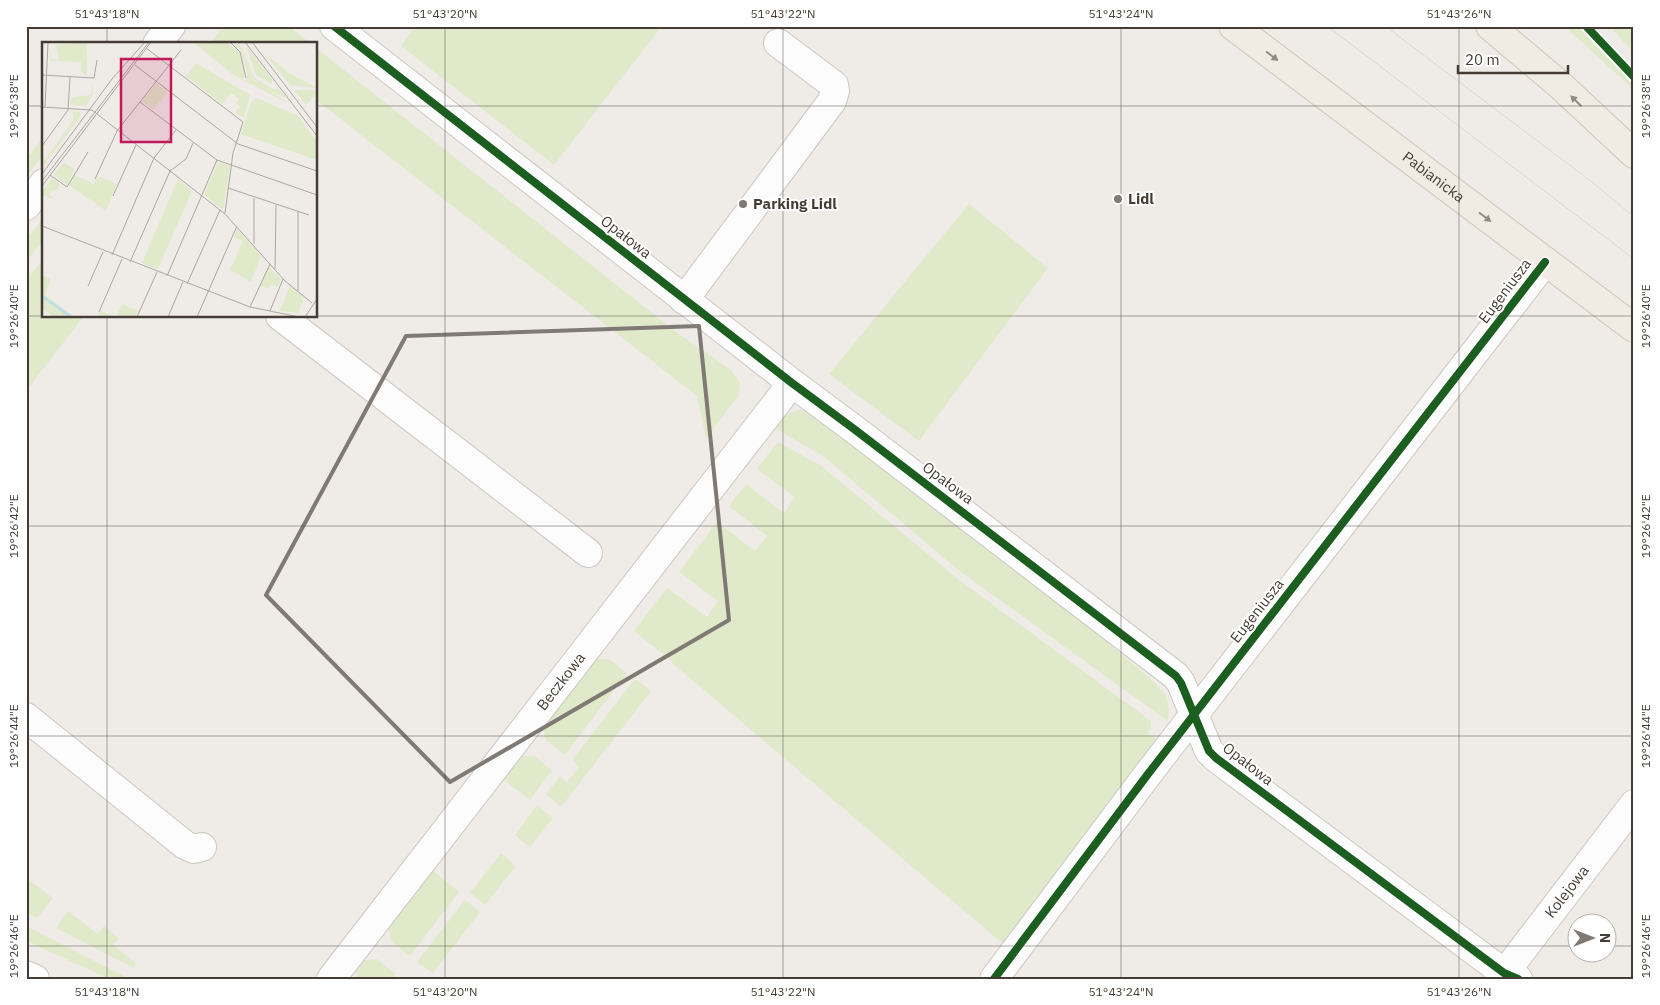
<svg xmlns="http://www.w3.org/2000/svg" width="1660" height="1005" font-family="'IBM Plex Sans',sans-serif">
<rect width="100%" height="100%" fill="#efece8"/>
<path fill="#e0e9c9" d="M 223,26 L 289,26 L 311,44 L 210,44 Z
M 415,26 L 662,26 L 554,165 L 401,46 Z
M 1564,26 L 1577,26 L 1634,86 L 1634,90 Z
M 1609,26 L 1634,26 L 1634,53 Z
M 316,48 L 675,331 L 731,370 L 740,383 L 739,395 L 706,438 L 697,396 L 316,100 Z
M 42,139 L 44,140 L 44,154 L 26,177 L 26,159 Z
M 969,204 L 1048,268 L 919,441 L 829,374 Z
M 44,217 L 44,239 L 26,262 L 26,240 Z
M 44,258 L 44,316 L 84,316 L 26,391 L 26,281 Z
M 800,410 L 812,412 L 1058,601 L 1148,677 L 1162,690 L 1166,696 L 1169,709 L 1168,721 L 962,573 L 823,456 L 773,427 C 782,418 787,412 800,410 Z
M 778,442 L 820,465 L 958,579 L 1151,721 L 1151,728 L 1148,734 L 1156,739 L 1002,943 L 672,663 L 673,662 L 634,631 L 667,588 L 707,617 L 718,601 L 679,572 L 717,522 L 755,551 L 767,536 L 729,506 L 746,484 L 784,513 L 795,497 L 757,469 Z
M 596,659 L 609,659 L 627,673 L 565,755 L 546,740 L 543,728 Z
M 635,679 L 651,691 L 561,807 L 546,794 L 560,776 L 567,782 L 579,767 L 572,760 Z
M 521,756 L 534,756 L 552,770 L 530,800 L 503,779 Z
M 537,805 L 553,818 L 530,847 L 515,835 Z
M 501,853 L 516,866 L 485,905 L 470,893 Z
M 433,871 L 459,892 L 410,956 L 392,942 L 389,928 Z
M 26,878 L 53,898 L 37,918 L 26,913 Z
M 465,900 L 480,912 L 433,973 L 417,962 Z
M 68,911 L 98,934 L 104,926 L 119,938 L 113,945 L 136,963 L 134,968 L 56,928 Z
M 26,926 L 130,979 L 110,979 L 26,941 Z
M 377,959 L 396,974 L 392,979 L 357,979 L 356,972 L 365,960 Z"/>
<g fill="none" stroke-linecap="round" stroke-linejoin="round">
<defs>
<g id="minor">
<path d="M 334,26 L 792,383 L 854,429 L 1176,676 L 1181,683 L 1209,751 L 1216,758 L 1504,973 L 1518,979"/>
<path d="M 157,44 L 171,26"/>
<path d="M 26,206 L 44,183"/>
<path d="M 684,300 L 832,101 L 835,91 L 834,85 L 778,43"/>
<path d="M 280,316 L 588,553"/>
<path d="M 26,717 L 185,845 L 194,849 L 202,847"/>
<path d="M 26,975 L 35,979"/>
<path id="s1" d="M 331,979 L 792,383"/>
<path d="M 994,979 L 1148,774 L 1545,262"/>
<path id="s2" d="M 1500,979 L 1634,804"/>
</g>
<g id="major">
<path id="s3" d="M 1233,26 L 1634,328"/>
<path d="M 1490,26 L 1560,85 L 1634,154"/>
</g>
</defs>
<use href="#minor" stroke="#cbc8c4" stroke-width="30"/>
<use href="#major" stroke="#d1c6b6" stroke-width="30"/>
<use href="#minor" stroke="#fdfcfc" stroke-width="28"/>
<use href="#major" stroke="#f0ebe3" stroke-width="28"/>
<path stroke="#d9d8d8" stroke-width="1" d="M 1327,26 L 1634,259
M 1385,26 L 1592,182 L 1634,217"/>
<defs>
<path id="cycleway" d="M 334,26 L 792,383 L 854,429 L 1176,676 L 1181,683 L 1209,751 L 1216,758 L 1504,973 L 1518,979
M 1586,26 L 1634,77
M 994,979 L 1148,774 L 1545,262"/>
</defs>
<use href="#cycleway" stroke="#fff" stroke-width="11"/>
<use href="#cycleway" stroke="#1b5e20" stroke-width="8"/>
</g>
<defs><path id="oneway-solid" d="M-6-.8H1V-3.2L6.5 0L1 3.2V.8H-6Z" transform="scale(1.25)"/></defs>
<g fill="#928b83">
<use href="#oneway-solid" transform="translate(1272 56) rotate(37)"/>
<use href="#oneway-solid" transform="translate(1576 101) rotate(-136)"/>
<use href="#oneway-solid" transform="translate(1485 217) rotate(37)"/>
</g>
<path fill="none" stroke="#807a74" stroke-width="4" stroke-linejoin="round" d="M 699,326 L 729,620 L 450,782 L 266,595 L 406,336 Z"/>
<path fill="none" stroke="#453d35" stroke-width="1" stroke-opacity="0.45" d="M 107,26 L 107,44M 445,26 L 445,979M 783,26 L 783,979M 1121,26 L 1121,979M 1459,26 L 1459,979M 26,106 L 44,106M 316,106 L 1634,106M 26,316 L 44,316M 107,316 L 107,979M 316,316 L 1634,316M 26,526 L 1634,526M 26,736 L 1634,736M 26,946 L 1578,946M 1608,946 L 1634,946"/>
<g fill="#807a74" stroke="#fff" stroke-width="2">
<circle cx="1118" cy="199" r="5"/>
<circle cx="743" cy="204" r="5"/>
</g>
<g text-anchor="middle" stroke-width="4" stroke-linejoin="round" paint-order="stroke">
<g font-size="15" fill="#453d35" stroke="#fff">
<text dy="5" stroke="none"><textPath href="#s3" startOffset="251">Pabianicka</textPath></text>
<text transform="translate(626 237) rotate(38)" y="5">Opałowa</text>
<text transform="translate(1505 291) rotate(-53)" y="5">Eugeniusza</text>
<text transform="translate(948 483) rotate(37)" y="5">Opałowa</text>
<text transform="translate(1257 611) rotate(-52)" y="5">Eugeniusza</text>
<text dy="5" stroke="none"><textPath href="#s1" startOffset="376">Beczkowa</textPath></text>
<text transform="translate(1248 764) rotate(38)" y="5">Opałowa</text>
<text dy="5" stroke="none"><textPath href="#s2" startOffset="110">Kolejowa</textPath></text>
</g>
<g font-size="15" font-weight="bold" fill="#453d35" stroke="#fff" text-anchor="start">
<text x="1128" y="204">Lidl</text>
<text x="753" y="209">Parking Lidl</text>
</g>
</g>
<g transform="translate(42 42)">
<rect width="275" height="275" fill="#efece8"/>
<path d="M 9,0 L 9,17 L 17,18 L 14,3 L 45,0 L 45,34 L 41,31 L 29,33 L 39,31 L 39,20 L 8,19 ZM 151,0 L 185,0 L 197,10 L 203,35 L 200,36 L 205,39 L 205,29 L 198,8 L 194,3 L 197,0 L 210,37 L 247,62 L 190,32 ZM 198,0 L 212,36 L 233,48 L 236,46 L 245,57 L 226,48 L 210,36 ZM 204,3 L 231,39 L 229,42 L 214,33 ZM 222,11 L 247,31 L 275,46 L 248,43 ZM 154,21 L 208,53 L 202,76 L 193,71 L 198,64 L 194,61 L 197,57 L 189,51 L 180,62 L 144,34 ZM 51,40 L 51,52 L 44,64 L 28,63 L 30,55 L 49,53 ZM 114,41 L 126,50 L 111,68 L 100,59 ZM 252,48 L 270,48 L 275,51 L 264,63 ZM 215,56 L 256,74 L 275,100 L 275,118 L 199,92 L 209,60 ZM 31,69 L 38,70 L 38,75 L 0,126 L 0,121 L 31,79 ZM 22,120 L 32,127 L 25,143 L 12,133 ZM 176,120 L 188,124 L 181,168 L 162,153 ZM 32,133 L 52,142 L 56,134 L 75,142 L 64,169 L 27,143 ZM 10,136 L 17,141 L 16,149 L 11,148 L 7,153 L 12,155 L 8,157 L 3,153 L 0,157 L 0,150 ZM 136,137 L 150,149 L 116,227 L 100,221 ZM 195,187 L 219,214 L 209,240 L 188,228 L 201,199 L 192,195 ZM 227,225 L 239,237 L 236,245 L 228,242 L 226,247 L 218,244 ZM 0,233 L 9,237 L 3,253 L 33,275 L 12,275 L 0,266 ZM 248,244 L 262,256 L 256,271 L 238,269 ZM 80,262 L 96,269 L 93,275 L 55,275 L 59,269 L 74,275 Z" fill="#e0e9c9"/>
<path fill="none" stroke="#baddec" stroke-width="2.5" d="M 0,254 L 29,275"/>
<path fill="none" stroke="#aba6a0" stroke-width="1" d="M 188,0 L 198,10 L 204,36M 203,0 L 275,94M 210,0 L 275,85M 104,6 L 201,80 L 191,111 L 183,171M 93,23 L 196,102 L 275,129M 0,33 L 52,36 L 55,18M 98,60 L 175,118 L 275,153M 0,65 L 50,68 L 183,172 L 243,239 L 270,261M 3,65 L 6,0M 0,104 L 26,68 L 28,35M 0,132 L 70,37 L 103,0M 8,133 L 25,145 L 46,110M 53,137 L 75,89 L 139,8M 0,139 L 107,0M 0,144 L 109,0M 186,146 L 267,173M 71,154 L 94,103M 212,156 L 212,202M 0,184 L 208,265 L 257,275M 70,213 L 112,116 L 134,88M 88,220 L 128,129 L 144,117 L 151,101M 233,227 L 234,163M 125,234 L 175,118M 145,242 L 178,168M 46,244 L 61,210M 256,249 L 256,170M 208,265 L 228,222M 228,269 L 241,237M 57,270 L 80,217M 95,275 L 115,230M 126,275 L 141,240M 155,275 L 195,184M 263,275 L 275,257"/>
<path fill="#c2185b" fill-opacity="0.15" stroke="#c2185b" stroke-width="2.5" d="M 79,17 L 129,17 L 129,100 L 79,100 Z"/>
<rect width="275" height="275" fill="none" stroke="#453d35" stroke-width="2.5"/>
</g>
<rect width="1660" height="1005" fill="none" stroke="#ffffff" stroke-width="55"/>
<g transform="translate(1592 938) rotate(90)"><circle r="24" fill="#ffffff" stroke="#b5b1ae"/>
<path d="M0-4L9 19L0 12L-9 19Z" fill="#807a74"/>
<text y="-8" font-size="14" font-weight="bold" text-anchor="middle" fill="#453d35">N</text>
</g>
<path d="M1458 65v8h110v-8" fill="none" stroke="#453d35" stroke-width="2.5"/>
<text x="1465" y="65" font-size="15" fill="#453d35" stroke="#ffffff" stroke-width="4" paint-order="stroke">20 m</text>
<rect x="28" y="28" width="1604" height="950" fill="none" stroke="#453d35" stroke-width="2"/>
<g font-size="12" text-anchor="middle" fill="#453d35">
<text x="107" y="18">51°43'18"N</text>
<text x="445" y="18">51°43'20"N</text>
<text x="783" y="18">51°43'22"N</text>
<text x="1121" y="18">51°43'24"N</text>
<text x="1459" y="18">51°43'26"N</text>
<text transform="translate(1646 106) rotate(-90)" y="4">19°26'38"E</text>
<text transform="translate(14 106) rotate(-90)" y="4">19°26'38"E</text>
<text transform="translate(1646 316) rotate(-90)" y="4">19°26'40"E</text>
<text transform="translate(14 316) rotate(-90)" y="4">19°26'40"E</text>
<text transform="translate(1646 526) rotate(-90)" y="4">19°26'42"E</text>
<text transform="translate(14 526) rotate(-90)" y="4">19°26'42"E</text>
<text transform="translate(1646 736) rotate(-90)" y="4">19°26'44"E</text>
<text transform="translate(14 736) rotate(-90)" y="4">19°26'44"E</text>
<text transform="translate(1646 946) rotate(-90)" y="4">19°26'46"E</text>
<text transform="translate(14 946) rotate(-90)" y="4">19°26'46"E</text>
<text x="107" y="996">51°43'18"N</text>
<text x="445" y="996">51°43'20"N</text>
<text x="783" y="996">51°43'22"N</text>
<text x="1121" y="996">51°43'24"N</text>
<text x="1459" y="996">51°43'26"N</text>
</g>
</svg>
